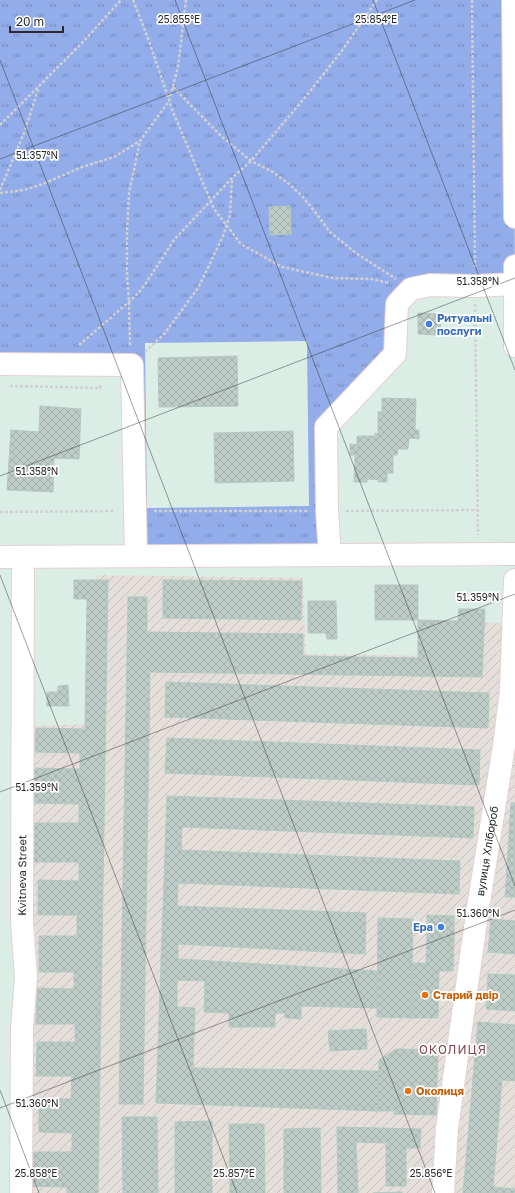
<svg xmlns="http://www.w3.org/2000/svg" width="515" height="1193" font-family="'Golos Text',sans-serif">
<defs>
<pattern id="industrial-furrows" width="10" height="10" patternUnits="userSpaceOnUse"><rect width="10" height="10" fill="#e5dfdc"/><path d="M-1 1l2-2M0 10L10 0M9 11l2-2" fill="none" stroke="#c5c0bd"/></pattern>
<pattern id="grass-tufts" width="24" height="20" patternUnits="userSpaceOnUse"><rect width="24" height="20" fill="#92adea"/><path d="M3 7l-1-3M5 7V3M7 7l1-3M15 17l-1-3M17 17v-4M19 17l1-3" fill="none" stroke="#778dbe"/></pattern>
<pattern id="building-cross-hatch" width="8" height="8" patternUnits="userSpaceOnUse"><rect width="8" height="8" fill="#bdccc6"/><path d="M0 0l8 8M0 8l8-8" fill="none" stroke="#a3afaa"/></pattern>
</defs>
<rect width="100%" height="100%" fill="#daeee6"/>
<path fill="url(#industrial-furrows)" d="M 96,575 L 303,578 L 306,654 L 441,656 L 441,622 L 513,623 L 515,590 L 515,1193 L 21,1193 L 22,726 L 96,724 Z"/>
<path fill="url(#grass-tufts)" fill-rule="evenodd" d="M 0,0 L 513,0 L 515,284 L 411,289 L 395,354 L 326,427 L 330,555 L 136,556 L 132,365 L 0,364 ZM 290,206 L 291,234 L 271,235 ZM 307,341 L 309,506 L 147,508 L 145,343 Z"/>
<path fill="url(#building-cross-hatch)" stroke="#b4c9c2" d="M 290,206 L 291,234 L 270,235 L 269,207 Z
M 418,313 L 441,314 L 440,335 L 418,334 Z
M 237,356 L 238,406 L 159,407 L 158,358 Z
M 382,398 L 416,399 L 415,430 L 419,430 L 419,439 L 409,438 L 408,449 L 398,449 L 397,455 L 393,455 L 393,473 L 387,473 L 387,482 L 378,482 L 379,480 L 367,479 L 367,482 L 354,482 L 355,455 L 350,455 L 350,444 L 357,445 L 357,436 L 375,436 L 375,433 L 378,434 L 378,412 L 382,412 Z
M 40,406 L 81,409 L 79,459 L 54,458 L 53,492 L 7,490 L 11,430 L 39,432 Z
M 293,431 L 294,481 L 215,483 L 214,433 Z
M 74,580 L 108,580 L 98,1193 L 67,1193 L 67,1187 L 28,1186 L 28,1152 L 72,1152 L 72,1133 L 39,1132 L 39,1098 L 71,1099 L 72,1076 L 36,1076 L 37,1042 L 75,1042 L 75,1024 L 36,1024 L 37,988 L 74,989 L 74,972 L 39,972 L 39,936 L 77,936 L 77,915 L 38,915 L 38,880 L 79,881 L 79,862 L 32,862 L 33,823 L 79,823 L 79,804 L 34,803 L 34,768 L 80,769 L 80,753 L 35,752 L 36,728 L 85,729 L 87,599 L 74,599 Z
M 163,580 L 302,581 L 301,620 L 163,618 Z
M 375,585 L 418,585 L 418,620 L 375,620 Z
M 128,597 L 147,597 L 147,632 L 303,634 L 303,656 L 418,658 L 418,620 L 458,621 L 459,609 L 485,609 L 482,677 L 150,672 L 143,1104 L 119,1104 Z
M 308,601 L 336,601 L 337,639 L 327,639 L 326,633 L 308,633 Z
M 166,682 L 489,693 L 488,728 L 165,717 Z
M 68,685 L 69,706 L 47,706 L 47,692 L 58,692 L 58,686 Z
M 167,738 L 480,750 L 479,785 L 165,773 Z
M 167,796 L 474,807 L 473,838 L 182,827 L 181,850 L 460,861 L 459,894 L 178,883 L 177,906 L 366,913 L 365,954 L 178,944 L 178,959 L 377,971 L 377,1008 L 301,1006 L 301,1019 L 285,1018 L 285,1013 L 275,1013 L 275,1027 L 229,1027 L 229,1013 L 204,1012 L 205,981 L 177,980 L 177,1007 L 195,1008 L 193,1068 L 378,1071 L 378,1111 L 156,1103 Z
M 511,803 L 515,803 L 515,897 L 505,897 Z
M 427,915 L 454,916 L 454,939 L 427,938 Z
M 378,918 L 413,919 L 411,1018 L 377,1017 Z
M 491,919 L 515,921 L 515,954 L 488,952 Z
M 427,938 L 454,939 L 453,971 L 439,971 L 438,1018 L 411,1018 L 412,963 L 426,963 Z
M 488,974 L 515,975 L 515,1011 L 486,1009 Z
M 478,1022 L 515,1025 L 515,1081 L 502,1080 L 493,1187 L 515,1189 L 515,1193 L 463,1193 Z
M 366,1029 L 367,1049 L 330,1051 L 328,1031 Z
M 396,1049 L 438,1050 L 436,1115 L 394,1114 L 394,1111 L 378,1111 L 379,1060 Z
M 122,1117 L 157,1117 L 158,1193 L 123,1193 Z
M 212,1121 L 212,1193 L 175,1193 L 175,1122 Z
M 229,1124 L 264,1124 L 265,1193 L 230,1193 Z
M 337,1127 L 421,1129 L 420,1148 L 406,1148 L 406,1186 L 386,1186 L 386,1143 L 356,1142 L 358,1193 L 338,1193 Z
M 320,1128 L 321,1193 L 284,1193 L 284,1129 Z
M 402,1192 L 402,1193 L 373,1193 Z"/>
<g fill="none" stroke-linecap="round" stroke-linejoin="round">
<defs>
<g id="minor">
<path d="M 513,0 L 515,217"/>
<path d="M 515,266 L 515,346"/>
<path d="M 0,364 L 132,365 L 136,556"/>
<path d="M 330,555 L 327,511 L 326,427 L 395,354 L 397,304 L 411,289 L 430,285 L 475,286 L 515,284"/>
<path d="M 0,557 L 515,554"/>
<path id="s1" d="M 21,1193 L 22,1029 L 26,977 L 22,922 L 23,557"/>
<path id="s2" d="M 443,1193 L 447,1128 L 477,914 L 504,746 L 511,691 L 515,580"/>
</g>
</defs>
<use href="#minor" stroke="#e4d0d3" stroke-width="24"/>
<path stroke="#d0d0d0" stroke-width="2.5" stroke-dasharray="3 2" stroke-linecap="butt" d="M 133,0 L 149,41 L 173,112 L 214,209 L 241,244 L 282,267 L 333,278 L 371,279 L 389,283
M 472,0 L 475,267
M 173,87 L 221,136 L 251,161 L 273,172 L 289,184 L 302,196 L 312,208 L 330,232 L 356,253 L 396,279
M 0,125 L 82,43 L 121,0
M 0,190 L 24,133 L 39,87
M 0,193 L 24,190 L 43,184 L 82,167 L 114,157 L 140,141 L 169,101 L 178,67 L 186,0
M 475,304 L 478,535
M 79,345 L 129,302 L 140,291 L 146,283 L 174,240 L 232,178 L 251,161 L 303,100 L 341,52 L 377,0
M 130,345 L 129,302 L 127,276 L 127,233 L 129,193 L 140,141
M 145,352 L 165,333 L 198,288 L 205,274 L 223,236 L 230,215 L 232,178
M 10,386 L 100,388 L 100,384
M 154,511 L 307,511
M 346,511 L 477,510
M 0,512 L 115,511"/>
<use href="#minor" stroke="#fff" stroke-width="22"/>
</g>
<path fill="none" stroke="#2a2a2a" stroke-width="1" stroke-opacity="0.45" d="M 175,0 L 515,886M 373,0 L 515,370M 0,60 L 435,1193M 0,159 L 415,0M 0,476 L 515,278M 0,575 L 237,1193M 0,792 L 515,594M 0,1090 L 39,1193M 0,1108 L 515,910"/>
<g fill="#3f7fe0" stroke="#fff" stroke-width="1.5">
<circle cx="429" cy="324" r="4"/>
<circle cx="441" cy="927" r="4"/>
</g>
<g fill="#e8710a" stroke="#fff" stroke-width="1.5">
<circle cx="425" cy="995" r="4"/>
<circle cx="408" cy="1091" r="4"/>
</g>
<g text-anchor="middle" stroke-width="3.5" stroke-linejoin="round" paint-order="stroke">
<g font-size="11" font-weight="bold" fill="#366cbe" stroke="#fff" text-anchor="start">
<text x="437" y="322">Ритуальні<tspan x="437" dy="13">послуги</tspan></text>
<text x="433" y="931" text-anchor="end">Ера</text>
</g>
<g font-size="11" fill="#2a2a2a" stroke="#fff">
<text dy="4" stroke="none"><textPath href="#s2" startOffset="345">вулиця Хлібороб</textPath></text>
<text dy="4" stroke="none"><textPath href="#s1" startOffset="318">Kvitneva Street</textPath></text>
</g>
<g font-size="11" font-weight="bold" fill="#c56008" stroke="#fff" text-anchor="start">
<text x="433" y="999">Старий двір</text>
<text x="416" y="1095">Околиця</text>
</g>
<g font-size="12" letter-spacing="1" fill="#7f464e" stroke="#fff">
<text x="453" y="1054">ОКОЛИЦЯ</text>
</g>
</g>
<g font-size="10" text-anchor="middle" fill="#2a2a2a" stroke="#fff" stroke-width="3.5" stroke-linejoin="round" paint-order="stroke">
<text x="179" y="23">25.855°E</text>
<text x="376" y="23">25.854°E</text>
<text x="37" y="159">51.357°N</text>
<text x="478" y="285">51.358°N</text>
<text x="37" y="475">51.358°N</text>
<text x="478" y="601">51.359°N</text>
<text x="37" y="791">51.359°N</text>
<text x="478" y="917">51.360°N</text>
<text x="37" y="1107">51.360°N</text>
<text x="36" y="1177">25.858°E</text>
<text x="234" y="1177">25.857°E</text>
<text x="431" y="1177">25.856°E</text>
</g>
<path d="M10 26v6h53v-6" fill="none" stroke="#2a2a2a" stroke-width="2"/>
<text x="16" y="26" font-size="12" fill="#2a2a2a" stroke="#ffffff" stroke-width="3" paint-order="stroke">20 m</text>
</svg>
